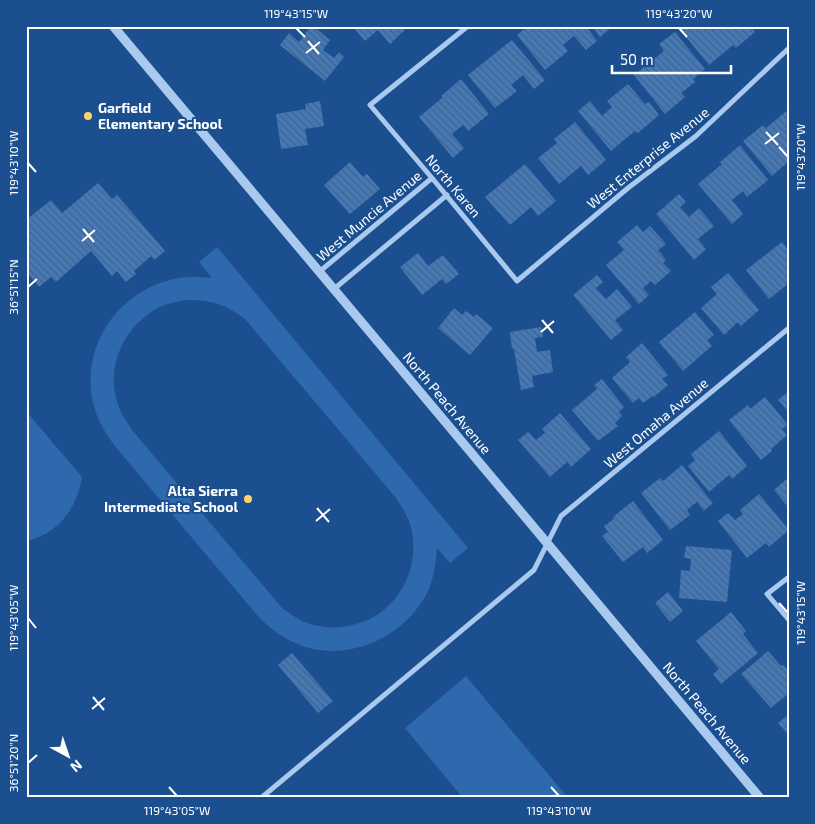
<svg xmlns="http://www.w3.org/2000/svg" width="815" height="824" font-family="'Exo 2',sans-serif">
<defs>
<pattern id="building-back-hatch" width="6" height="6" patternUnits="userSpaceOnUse" patternTransform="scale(1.25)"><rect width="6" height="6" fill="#4478b7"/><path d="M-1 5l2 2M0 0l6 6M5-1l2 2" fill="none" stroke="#486282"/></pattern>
</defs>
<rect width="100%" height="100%" fill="#1b4f8f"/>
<path fill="#2e69ad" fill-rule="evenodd" d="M 217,247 L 468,548 L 450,563 L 437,548 C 436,562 434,576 429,589 C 406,639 343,666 293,642 C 278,635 267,626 256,614 L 114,445 C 108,436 102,428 98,418 C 74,360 110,295 170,280 C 183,276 198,277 212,278 L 199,262 ZM 188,300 C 211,300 227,305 245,319 L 396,498 C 403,509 410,519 412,532 C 420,575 392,620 347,626 C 332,629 316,627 302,621 C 295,617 289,613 282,608 L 132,430 C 128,423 123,417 120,410 C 103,370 123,324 162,306 C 170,303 179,301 188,300 Z
M 26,411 L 82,477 C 77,509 58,534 26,541 Z
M 466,676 L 568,798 L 463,798 L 405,728 Z"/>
<path fill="url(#building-back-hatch)" d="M 311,26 L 313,26 L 330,40 L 323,50 L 334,58 L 339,52 L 344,57 L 325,81 L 280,45 L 289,33 L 299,42 Z
M 352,26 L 409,26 L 390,44 L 378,30 L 365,41 Z
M 528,26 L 586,26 L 597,41 L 586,50 L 574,36 L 563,45 L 568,51 L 545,70 L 517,35 Z
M 592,26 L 613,26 L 600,37 Z
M 677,26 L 750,26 L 755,32 L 736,48 L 733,45 L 709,65 Z
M 675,32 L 705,69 L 693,79 L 695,82 L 681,93 L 685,97 L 665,114 L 634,75 L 664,51 L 659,44 Z
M 512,40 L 545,80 L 534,89 L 523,75 L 511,85 L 517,91 L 495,108 L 468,75 Z
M 461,79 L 489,114 L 468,131 L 463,125 L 452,134 L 464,148 L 453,158 L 419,117 L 442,98 L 441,96 Z
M 628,84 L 645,104 L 649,102 L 659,115 L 638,133 L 635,131 L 611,151 L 578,111 L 590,101 L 602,116 L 612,107 L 607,101 Z
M 320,101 L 324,126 L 305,129 L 308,145 L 281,149 L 276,114 L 306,109 L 305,104 Z
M 789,109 L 789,161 L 772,176 L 743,141 L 763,125 L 766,128 Z
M 575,122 L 606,160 L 588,175 L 581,166 L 559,184 L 538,158 L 557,143 L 554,139 Z
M 740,145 L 768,180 L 747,197 L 743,191 L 732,200 L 743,214 L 732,224 L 698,184 L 722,164 L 720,162 Z
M 350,162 L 363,177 L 367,174 L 380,189 L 350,214 L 324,185 Z
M 525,164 L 556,201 L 538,216 L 531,207 L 510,225 L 485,197 Z
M 98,183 L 112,199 L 117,195 L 165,251 L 154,260 L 151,256 L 134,271 L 136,274 L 126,282 L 117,271 L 112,276 L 91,251 L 56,282 L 51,277 L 39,287 L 26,271 L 26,220 L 51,200 L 62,213 Z
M 679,194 L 686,202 L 680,207 L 689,217 L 699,208 L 714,226 L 698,239 L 706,249 L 694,260 L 656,214 Z
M 637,225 L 643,232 L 650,226 L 666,244 L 658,250 L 666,260 L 663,263 L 671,271 L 655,285 L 651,281 L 643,288 L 649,295 L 639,304 L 606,265 L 624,250 L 617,242 Z
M 782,242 L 789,251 L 789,281 L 787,283 L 788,284 L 769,299 L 746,270 Z
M 418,253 L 428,266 L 443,255 L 459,274 L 446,284 L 442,279 L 422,295 L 400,267 Z
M 728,273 L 759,310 L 741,326 L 738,322 L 724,335 L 701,308 L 717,294 L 711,287 Z
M 597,275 L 603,282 L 596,288 L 606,299 L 617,289 L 632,307 L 615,320 L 623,330 L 611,340 L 573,295 Z
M 454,308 L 462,315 L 466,311 L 474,317 L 476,314 L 493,328 L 470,355 L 438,328 Z
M 695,312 L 714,335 L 707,340 L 712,346 L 683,371 L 659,342 Z
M 541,327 L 543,337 L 535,338 L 537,352 L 550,350 L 553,372 L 532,376 L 534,387 L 521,390 L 514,349 L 512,349 L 510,332 Z
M 642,343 L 668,375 L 662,379 L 668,385 L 654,397 L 653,396 L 643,403 L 639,398 L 633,403 L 612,378 L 630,362 L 626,357 Z
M 602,379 L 624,407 L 619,412 L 622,416 L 615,423 L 618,426 L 598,441 L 572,410 L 597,389 L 594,385 Z
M 789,391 L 789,412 L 778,400 Z
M 765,397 L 788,425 L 782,429 L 787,435 L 771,449 L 772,451 L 761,460 L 729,420 L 748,405 L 750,409 Z
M 560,413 L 591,449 L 571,467 L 567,462 L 550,477 L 518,440 L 528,432 L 536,440 L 545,433 L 542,429 Z
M 719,431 L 747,466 L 732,479 L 729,475 L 709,492 L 688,466 L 695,460 L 691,454 Z
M 682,465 L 713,503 L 704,511 L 697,502 L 687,510 L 690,515 L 670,530 L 641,493 L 660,478 L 663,481 Z
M 789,477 L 789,508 L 774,490 Z
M 759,494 L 789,530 L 769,547 L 766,543 L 747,558 L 718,521 L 728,513 L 735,520 L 743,514 L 740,510 Z
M 633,501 L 663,540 L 647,553 L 643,547 L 623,562 L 602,536 L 608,532 L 604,526 L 614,519 L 613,517 Z
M 686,546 L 732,550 L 727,602 L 679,598 L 681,570 L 690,571 L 691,559 L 684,558 Z
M 668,592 L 683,611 L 670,622 L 655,603 Z
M 731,612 L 746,631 L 743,634 L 758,653 L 721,684 L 713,674 L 719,669 L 696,641 Z
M 768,651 L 781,666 L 783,665 L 789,671 L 789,693 L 771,708 L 741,674 Z
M 292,653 L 333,701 L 318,713 L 278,665 Z
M 789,714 L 789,735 L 778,723 Z"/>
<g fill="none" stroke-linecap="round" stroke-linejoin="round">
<path stroke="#a9c9ee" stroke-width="5" d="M 468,26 L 370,105 L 432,178 L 517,281 L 628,188 L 696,136 L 789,48
M 319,272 L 432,178
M 334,289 L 447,195
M 789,577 L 767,594 L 789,620
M 261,798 L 534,570 L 561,516 L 789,328"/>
<path stroke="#a9c9ee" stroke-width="9" d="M 113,26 L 547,543 L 760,798"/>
</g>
<path fill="none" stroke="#fff" stroke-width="2" d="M 296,28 L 305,37M 679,28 L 687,37M 308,41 L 319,54M 306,53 L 320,42M 766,132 L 778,145M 765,144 L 779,133M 779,147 L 788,157M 28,163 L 36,172M 83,229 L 94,242M 82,241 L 95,230M 28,287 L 37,279M 542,320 L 553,333M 541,332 L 554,321M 317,508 L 329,522M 316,521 L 330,509M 779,603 L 788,613M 28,618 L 36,628M 93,697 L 104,710M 92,709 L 105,698M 28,763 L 37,755M 169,787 L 177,796M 551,787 L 559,796"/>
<g fill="#ffd166" stroke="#1b4f8f" stroke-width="2">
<circle cx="88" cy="116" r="5"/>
<circle cx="248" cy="499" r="5"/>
</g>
<g text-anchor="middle" stroke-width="4" stroke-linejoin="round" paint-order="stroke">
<g font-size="14" font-weight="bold" fill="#fff" stroke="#1b4f8f" text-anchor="start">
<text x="98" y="113">Garfield<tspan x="98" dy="16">Elementary School</tspan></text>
<text x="238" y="496" text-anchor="end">Alta Sierra<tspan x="238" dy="16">Intermediate School</tspan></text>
</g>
<g font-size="14" fill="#fff" stroke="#1b4f8f">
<text transform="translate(648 158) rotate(-39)" y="5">West Enterprise Avenue</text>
<text transform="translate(453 186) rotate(50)" y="5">North Karen</text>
<text transform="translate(369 216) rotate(-40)" y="5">West Muncie Avenue</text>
<text transform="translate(447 403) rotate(50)" y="5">North Peach Avenue</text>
<text transform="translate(656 423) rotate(-40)" y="5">West Omaha Avenue</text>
<text transform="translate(707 713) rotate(50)" y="5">North Peach Avenue</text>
</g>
</g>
<rect width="815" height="824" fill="none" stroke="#1b4f8f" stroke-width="55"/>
<g transform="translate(68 756) rotate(140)" stroke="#1b4f8f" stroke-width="4" paint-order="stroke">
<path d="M0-4L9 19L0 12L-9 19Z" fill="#ffffff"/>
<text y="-8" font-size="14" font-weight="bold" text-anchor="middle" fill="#ffffff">N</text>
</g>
<path d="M612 65v8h119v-8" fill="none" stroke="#ffffff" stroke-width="2.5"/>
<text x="620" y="65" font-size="15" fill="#ffffff" stroke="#1b4f8f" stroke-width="4" paint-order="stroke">50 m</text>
<rect x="28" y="28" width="760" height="768" fill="none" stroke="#fff" stroke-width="2"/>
<g font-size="12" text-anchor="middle" fill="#fff">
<text x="296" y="18">119°43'15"W</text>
<text x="679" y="18">119°43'20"W</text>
<text transform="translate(801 157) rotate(-90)" y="4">119°43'20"W</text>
<text transform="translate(14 163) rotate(-90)" y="4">119°43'10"W</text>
<text transform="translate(14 287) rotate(-90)" y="4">36°51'15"N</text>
<text transform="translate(801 613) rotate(-90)" y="4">119°43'15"W</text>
<text transform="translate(14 618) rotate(-90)" y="4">119°43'05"W</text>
<text transform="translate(14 763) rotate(-90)" y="4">36°51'20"N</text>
<text x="177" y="815">119°43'05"W</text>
<text x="559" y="815">119°43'10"W</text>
</g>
</svg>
